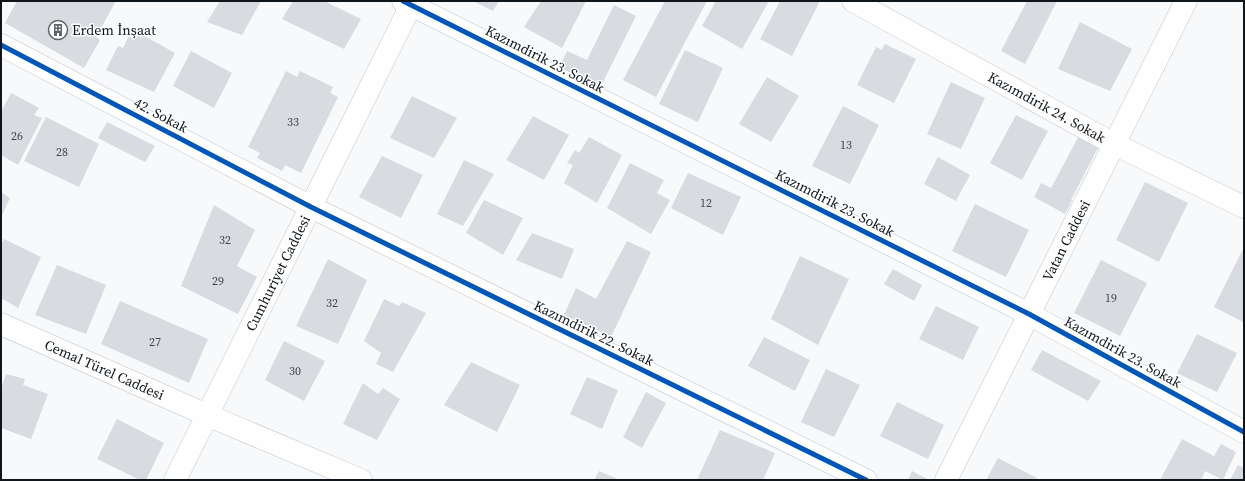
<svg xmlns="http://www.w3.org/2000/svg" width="1245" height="481" font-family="'Source Serif 4',serif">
<rect width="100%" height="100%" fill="#f7f9fb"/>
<path fill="#d8dbe0" d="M 17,1 L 116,1 L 96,37 L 100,40 L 84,68 L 5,23 Z
M 220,1 L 261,1 L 242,35 L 207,22 Z
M 293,1 L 324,1 L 361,19 L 344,49 L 282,19 Z
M 473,1 L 499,1 L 493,11 Z
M 541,1 L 586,1 L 562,48 L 524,27 Z
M 665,1 L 707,1 L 656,97 L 623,80 Z
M 716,1 L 769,1 L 742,49 L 702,26 Z
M 780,1 L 820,1 L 792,56 L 760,39 Z
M 1027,1 L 1057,1 L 1025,64 L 1001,51 Z
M 614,5 L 636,16 L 600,88 L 559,68 L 567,51 L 587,60 Z
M 1080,22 L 1132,49 L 1110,91 L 1058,69 Z
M 132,29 L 175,53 L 154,92 L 106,70 L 118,46 L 123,48 Z
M 885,44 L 916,59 L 894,103 L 857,85 L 876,47 L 882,50 Z
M 685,50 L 723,68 L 698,122 L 659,104 Z
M 191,51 L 232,73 L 214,108 L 173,86 Z
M 286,71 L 297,77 L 300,71 L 333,87 L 330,93 L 338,97 L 301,173 L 285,165 L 282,171 L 257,158 L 260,153 L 248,147 Z
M 767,77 L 799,96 L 771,142 L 739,124 Z
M 951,82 L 985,98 L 961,149 L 927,134 Z
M 11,93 L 39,108 L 34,115 L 42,118 L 18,165 L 1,155 L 1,112 Z
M 412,96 L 457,118 L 434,158 L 390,138 Z
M 843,106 L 879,125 L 850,184 L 812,166 Z
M 1016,115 L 1048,131 L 1022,180 L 990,163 Z
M 533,116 L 569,135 L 544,180 L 506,160 Z
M 46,117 L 99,144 L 79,187 L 24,161 Z
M 107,122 L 155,146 L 145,162 L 98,138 Z
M 1081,132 L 1101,142 L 1071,200 L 1072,200 L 1065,214 L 1034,197 L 1041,183 L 1051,188 Z
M 589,137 L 622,155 L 597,203 L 564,183 L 573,165 L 567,163 L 575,150 L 579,153 Z
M 382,156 L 423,175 L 401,218 L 359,197 Z
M 938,157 L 970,175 L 956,201 L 924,184 Z
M 464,160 L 494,174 L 463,226 L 437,214 Z
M 630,163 L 664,180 L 657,193 L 670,200 L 651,234 L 607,208 Z
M 688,173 L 741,197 L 723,235 L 671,208 Z
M 1145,182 L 1188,203 L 1159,262 L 1116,240 Z
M 1,192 L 10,198 L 1,217 Z
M 484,200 L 523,218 L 503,255 L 466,233 Z
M 975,204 L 1029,230 L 1006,277 L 952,251 Z
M 214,205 L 255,230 L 237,266 L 257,277 L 238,314 L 181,286 Z
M 532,233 L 574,249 L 562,279 L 516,260 Z
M 4,239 L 41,257 L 18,308 L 1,298 L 1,245 Z
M 627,241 L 651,252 L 611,337 L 564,315 L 576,288 L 596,299 Z
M 1244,247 L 1244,321 L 1243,322 L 1214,307 Z
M 800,256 L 849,279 L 818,345 L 771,319 Z
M 328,259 L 367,280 L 338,344 L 296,326 Z
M 1101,260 L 1147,283 L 1120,336 L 1074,313 Z
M 57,265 L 106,285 L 86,334 L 35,315 Z
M 893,269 L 922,285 L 914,301 L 884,284 Z
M 384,299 L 399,306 L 402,302 L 426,313 L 393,372 L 376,364 L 381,353 L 364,341 Z
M 120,301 L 208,339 L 189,383 L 101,344 Z
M 936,306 L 979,327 L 963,360 L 919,339 Z
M 1197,334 L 1237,353 L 1217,392 L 1177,373 Z
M 764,337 L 810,360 L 795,391 L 748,366 Z
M 284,341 L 325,361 L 304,401 L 265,380 Z
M 1042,350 L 1101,381 L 1088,401 L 1031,370 Z
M 471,362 L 520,385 L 497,432 L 444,405 Z
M 826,369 L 860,385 L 834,437 L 801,422 Z
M 6,374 L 25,379 L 23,385 L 48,394 L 31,439 L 1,428 L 1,389 Z
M 587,377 L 618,390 L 602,429 L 570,414 Z
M 363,383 L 378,394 L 383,388 L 400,399 L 377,440 L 343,424 Z
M 646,392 L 666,403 L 642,448 L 623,437 Z
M 897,402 L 944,425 L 928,459 L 880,436 Z
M 117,419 L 164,443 L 146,480 L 140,480 L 97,459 Z
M 720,430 L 775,453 L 763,480 L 697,480 Z
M 1182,439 L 1214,456 L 1221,444 L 1236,452 L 1223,480 L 1205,471 L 1201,480 L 1160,480 Z
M 998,458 L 1037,478 L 1036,480 L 986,480 Z
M 1238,465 L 1244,468 L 1244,480 L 1230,480 Z
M 599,471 L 620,480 L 594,480 Z
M 912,471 L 929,480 L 908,480 Z"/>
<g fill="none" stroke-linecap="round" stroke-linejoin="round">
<defs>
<g id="street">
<path d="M 403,1 L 1029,314 L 1244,432"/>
<path id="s1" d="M 853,1 L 1114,144 L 1244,207"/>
<path d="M 1,45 L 311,207 L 866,480"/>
<path d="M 207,415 L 361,480"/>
</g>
<g id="secondary">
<path id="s2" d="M 1,324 L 207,415"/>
<path id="s3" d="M 175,480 L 413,1"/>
<path id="s4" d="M 946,480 L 1186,1"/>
</g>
</defs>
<use href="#street" stroke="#c0c5c9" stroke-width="23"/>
<use href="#secondary" stroke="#c0c5c9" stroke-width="23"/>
<use href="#street" stroke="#fefefe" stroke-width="22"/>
<use href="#secondary" stroke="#fefefe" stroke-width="22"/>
<defs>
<path id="cycleway" d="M 403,1 L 1029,314 L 1244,432
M 1,45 L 311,207 L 866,480"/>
</defs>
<use href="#cycleway" stroke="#fff" stroke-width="8"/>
<use href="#cycleway" stroke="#0057b8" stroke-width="5"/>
</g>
<defs>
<symbol id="building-ring" viewBox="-11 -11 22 22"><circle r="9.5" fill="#fff" stroke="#606569" stroke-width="1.5"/><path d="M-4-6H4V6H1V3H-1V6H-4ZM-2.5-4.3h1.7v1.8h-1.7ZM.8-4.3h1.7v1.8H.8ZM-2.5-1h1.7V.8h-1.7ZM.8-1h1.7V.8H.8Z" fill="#606569"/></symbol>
</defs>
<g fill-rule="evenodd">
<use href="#building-ring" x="47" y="19" width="22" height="22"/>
</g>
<g text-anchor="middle" stroke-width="3" stroke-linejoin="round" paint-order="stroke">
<g font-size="12" fill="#40474c">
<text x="293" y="126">33</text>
<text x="17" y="140">26</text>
<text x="846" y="149">13</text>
<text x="62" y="156">28</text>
<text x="706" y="207">12</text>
<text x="225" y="244">32</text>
<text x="218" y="285">29</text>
<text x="1111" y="302">19</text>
<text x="332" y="307">32</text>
<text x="155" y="346">27</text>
<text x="295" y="375">30</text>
</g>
<g font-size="14" fill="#0e161b" stroke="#fff" text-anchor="start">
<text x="72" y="35">Erdem İnşaat</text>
</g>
<g font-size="14" fill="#0e161b" stroke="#fff">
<text transform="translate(545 59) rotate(27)" y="5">Kazımdirik 23. Sokak</text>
<text dy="5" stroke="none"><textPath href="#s1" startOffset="221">Kazımdirik 24. Sokak</textPath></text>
<text transform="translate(161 115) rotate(28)" y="5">42. Sokak</text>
<text transform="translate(835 203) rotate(27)" y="5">Kazımdirik 23. Sokak</text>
<text dy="5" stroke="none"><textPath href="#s4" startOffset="268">Vatan Caddesi</textPath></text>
<text dy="5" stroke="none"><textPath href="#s3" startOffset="231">Cumhuriyet Caddesi</textPath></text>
<text transform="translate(594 333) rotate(26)" y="5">Kazımdirik 22. Sokak</text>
<text transform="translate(1123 352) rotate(29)" y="5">Kazımdirik 23. Sokak</text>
<text dy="5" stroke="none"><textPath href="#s2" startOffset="113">Cemal Türel Caddesi</textPath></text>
</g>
</g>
<rect width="1245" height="481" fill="none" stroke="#0e161b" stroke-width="4"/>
</svg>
